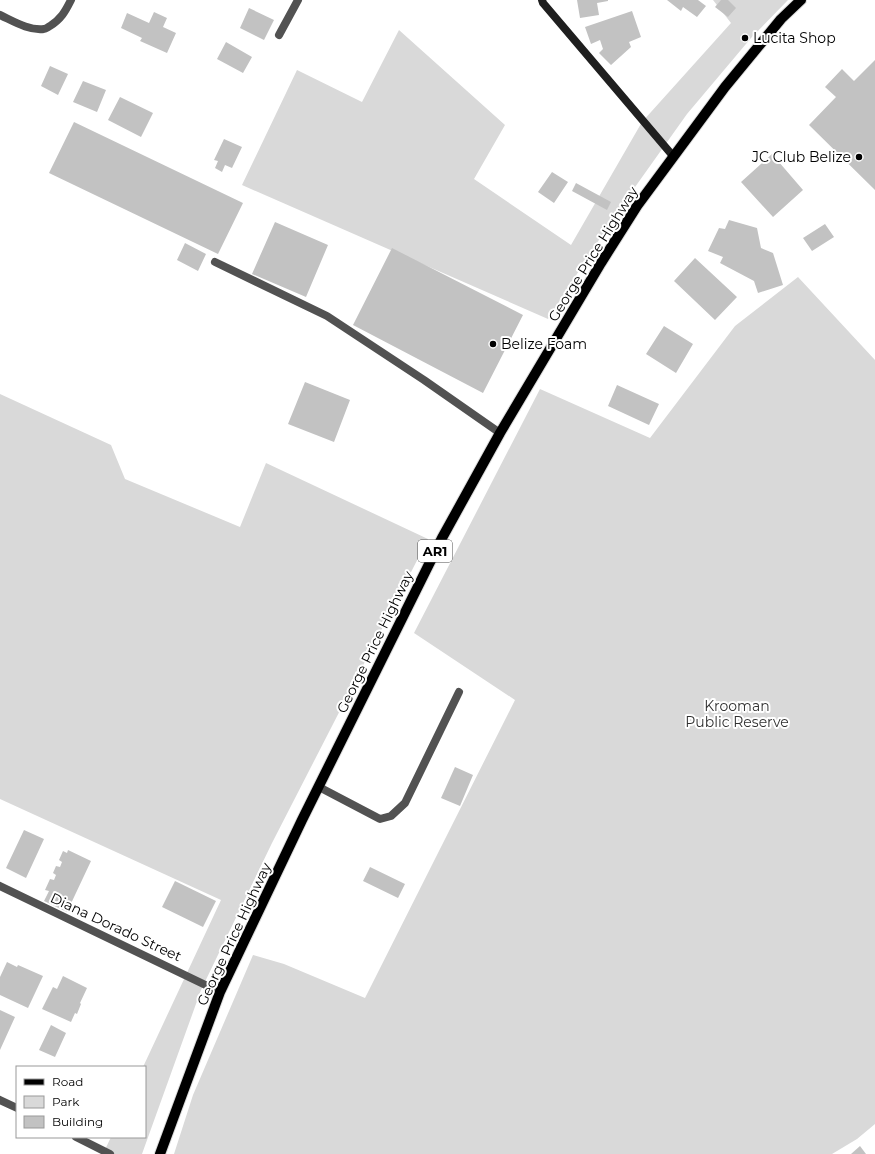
<svg xmlns="http://www.w3.org/2000/svg" width="875" height="1154" font-family="Montserrat,sans-serif">
<rect width="100%" height="100%" fill="#fff"/>
<path fill="#d9d9d9" d="M 713,0 L 788,0 L 751,38 L 687,114 L 613,218 L 548,319 L 242,185 L 297,70 L 362,102 L 399,30 L 505,125 L 474,179 L 571,245 L 642,122 L 731,23 Z
M 798,277 L 875,360 L 875,1124 L 857,1139 L 832,1154 L 174,1154 L 193,1095 L 253,955 L 284,964 L 365,998 L 515,700 L 414,633 L 540,389 L 650,438 L 735,326 Z
M 0,394 L 111,445 L 125,479 L 240,527 L 266,463 L 428,539 L 272,843 L 201,990 L 142,1154 L 103,1154 L 111,1137 L 145,1137 L 145,1067 L 143,1067 L 221,900 L 0,799 Z"/>
<path fill="#c2c2c2" d="M 577,0 L 608,0 L 608,1 L 597,3 L 599,15 L 580,18 Z
M 667,0 L 698,0 L 706,6 L 697,17 L 683,7 L 681,11 Z
M 721,0 L 728,0 L 736,8 L 728,17 L 715,7 Z
M 249,8 L 274,20 L 264,40 L 240,28 Z
M 632,11 L 641,37 L 629,42 L 631,47 L 611,65 L 599,53 L 603,49 L 600,40 L 591,44 L 585,27 Z
M 154,12 L 167,18 L 163,27 L 176,33 L 167,53 L 140,41 L 142,38 L 121,28 L 127,13 L 149,23 Z
M 226,42 L 252,57 L 243,73 L 217,59 Z
M 875,60 L 875,190 L 809,125 L 836,97 L 825,87 L 842,69 L 854,81 Z
M 50,66 L 68,74 L 58,95 L 41,86 Z
M 83,81 L 106,90 L 97,112 L 73,102 Z
M 120,97 L 153,113 L 141,137 L 108,120 Z
M 74,122 L 243,203 L 218,254 L 49,173 Z
M 224,139 L 242,147 L 232,168 L 225,165 L 222,172 L 215,168 L 218,161 L 214,160 Z
M 772,154 L 803,190 L 773,217 L 741,182 Z
M 552,172 L 568,182 L 554,203 L 538,192 Z
M 576,183 L 611,202 L 607,210 L 572,191 Z
M 729,220 L 757,228 L 761,248 L 773,253 L 783,285 L 758,293 L 754,281 L 720,263 L 723,257 L 708,251 L 719,228 L 725,229 Z
M 275,222 L 328,245 L 306,297 L 252,274 Z
M 825,224 L 834,237 L 812,251 L 803,238 Z
M 185,243 L 206,254 L 198,271 L 177,260 Z
M 392,248 L 523,315 L 483,393 L 353,325 Z
M 695,258 L 737,297 L 715,320 L 674,281 Z
M 664,326 L 693,344 L 676,373 L 646,354 Z
M 305,382 L 350,400 L 334,442 L 288,424 Z
M 617,385 L 659,404 L 649,425 L 608,406 Z
M 455,767 L 473,775 L 460,806 L 441,798 Z
M 24,830 L 44,839 L 26,878 L 6,868 Z
M 68,850 L 91,861 L 67,912 L 44,901 L 49,891 L 45,890 L 50,879 L 54,880 L 56,875 L 53,873 L 56,866 L 60,867 L 62,862 L 59,860 L 63,851 L 67,853 Z
M 370,867 L 405,884 L 398,898 L 363,881 Z
M 175,881 L 216,901 L 203,927 L 162,907 Z
M 7,962 L 17,967 L 18,965 L 43,976 L 28,1008 L 0,995 L 0,977 Z
M 63,976 L 87,988 L 80,1003 L 81,1004 L 77,1014 L 75,1013 L 71,1022 L 42,1009 L 53,987 L 57,989 Z
M 0,1010 L 15,1017 L 0,1050 Z
M 51,1025 L 66,1033 L 55,1057 L 39,1050 Z
M 860,1146 L 866,1154 L 851,1154 Z"/>
<g fill="none" stroke-linecap="round" stroke-linejoin="round">
<defs>
<path id="primary" d="M 160,1154 L 220,992 L 302,820 L 442,538 L 500,433 L 601,263 L 637,206 L 725,87 L 781,19 L 801,0"/>
</defs>
<use href="#primary" stroke="#dbdbdb" stroke-width="12"/>
<path stroke="#525252" stroke-width="8" d="M 215,262 L 327,316 L 424,380 L 500,433
M 319,787 L 380,819 L 391,816 L 405,803 L 459,692"/>
<path stroke="#525252" stroke-width="8" d="M 0,15 C 13,21 29,31 44,29 C 46,29 48,27 50,26 C 61,19 65,12 71,0
M 279,35 L 298,0
M 0,886 L 220,992
M 0,1100 L 17,1108
M 76,1137 L 110,1154"/>
<path stroke="#1f1f1f" stroke-width="8" d="M 542,0 L 543,3 L 673,156"/>
<use href="#primary" stroke="#000" stroke-width="10"/>
</g>
<g fill="#000" stroke="#fff" stroke-width="1.5">
<circle cx="745" cy="38" r="4"/>
<circle cx="859" cy="157" r="4"/>
<circle cx="493" cy="344" r="4"/>
</g>
<g text-anchor="middle" stroke-width="4" stroke-linejoin="round" paint-order="stroke">
<rect fill="#fff" stroke="#4c4c4c" stroke-width="1" x="418" y="540" width="34" height="22" rx="3"/>
<g font-size="13" font-weight="bold" fill="#000">
<text x="435" y="556">AR1</text>
</g>
<g font-size="14" fill="#000" stroke="#fff" text-anchor="start">
<text x="753" y="43">Lucita Shop</text>
<text x="851" y="162" text-anchor="end">JC Club Belize</text>
<text x="501" y="349">Belize Foam</text>
</g>
<g font-size="14" fill="#000" stroke="#fff">
<text transform="translate(593 254) rotate(-58)" y="5">George Price Highway</text>
<text transform="translate(375 642) rotate(-64)" y="5">George Price Highway</text>
<text transform="translate(116 927) rotate(25)" y="5">Diana Dorado Street</text>
<text transform="translate(234 934) rotate(-65)" y="5">George Price Highway</text>
</g>
<g font-size="14" fill="#303030" stroke="#fff">
<text x="737" y="711">Krooman<tspan x="737" dy="16">Public Reserve</tspan></text>
</g>
</g>
<rect x="16" y="1066" width="130" height="72" fill="#ffffff" stroke="#999999"/>
<rect x="24" y="1079" width="20" height="6" fill="#000000" stroke="#999999"/>
<text x="52" y="1086" font-size="12" fill="#000000">Road</text>
<rect x="24" y="1096" width="20" height="12" fill="#d9d9d9" stroke="#999999"/>
<text x="52" y="1106" font-size="12" fill="#000000">Park</text>
<rect x="24" y="1116" width="20" height="12" fill="#c2c2c2" stroke="#999999"/>
<text x="52" y="1126" font-size="12" fill="#000000">Building</text>
</svg>
